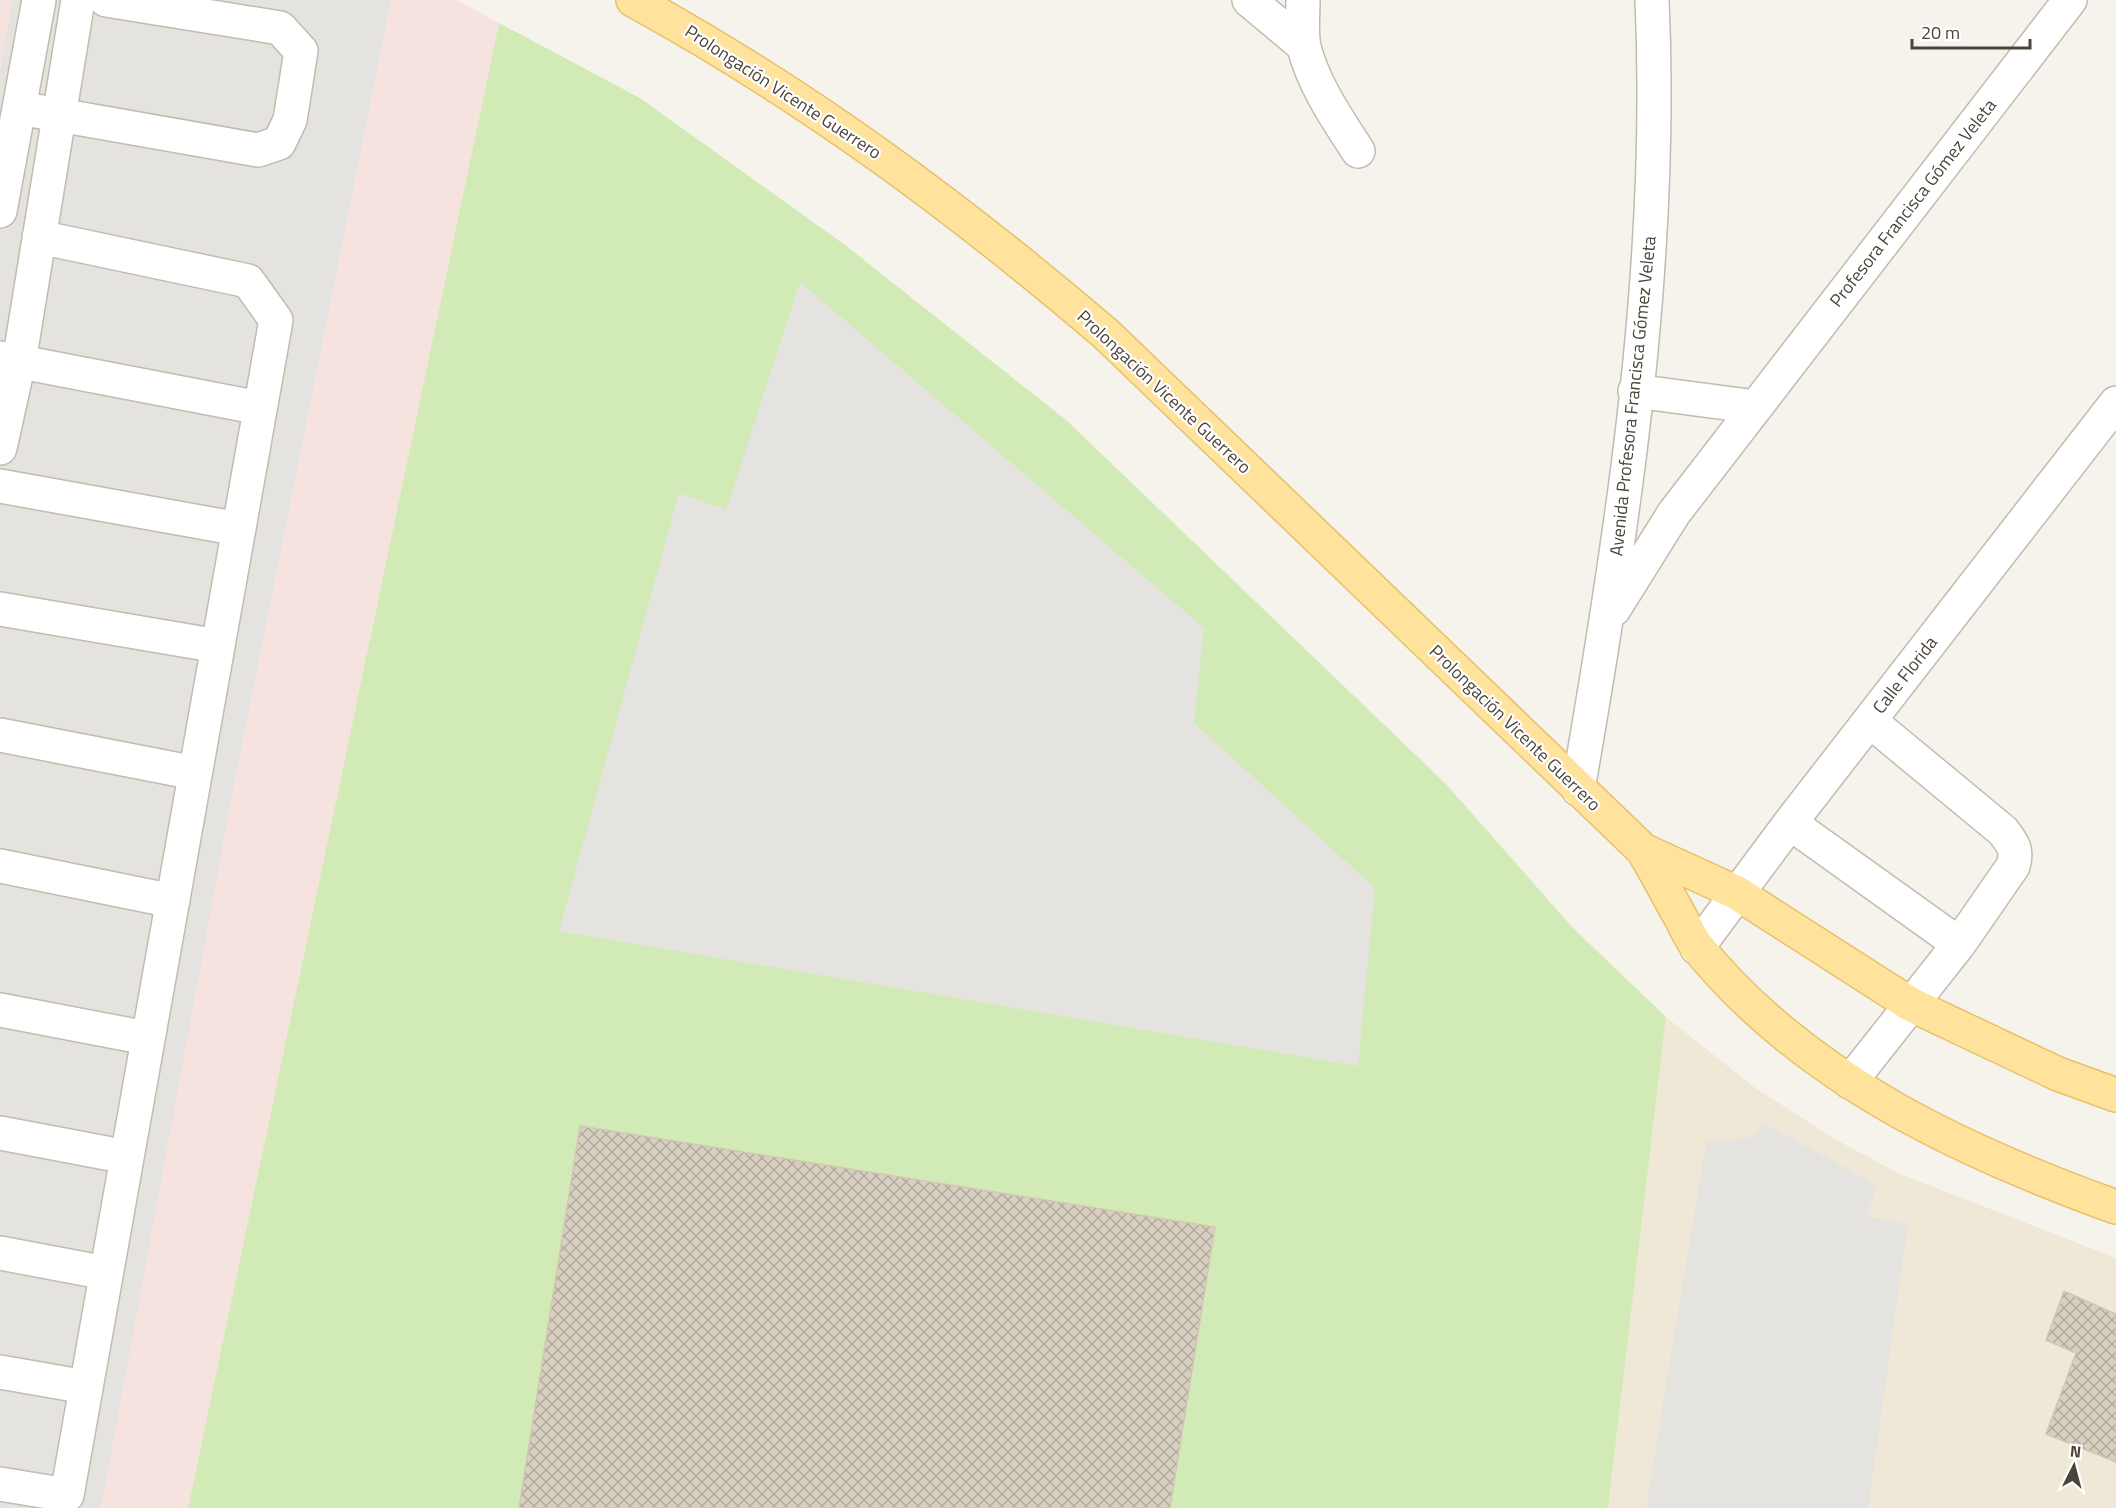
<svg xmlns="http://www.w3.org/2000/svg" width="2116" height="1508" font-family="'Titillium Web',sans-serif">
<defs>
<pattern id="building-cross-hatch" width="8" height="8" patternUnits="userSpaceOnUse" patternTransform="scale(1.5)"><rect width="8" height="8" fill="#d8cfc1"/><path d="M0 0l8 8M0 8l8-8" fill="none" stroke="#b1aa9e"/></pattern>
</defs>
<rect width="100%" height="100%" fill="#f6f3ec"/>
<path fill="#efe8d6" d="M 1666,1017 L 1754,1087 L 1833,1138 L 1898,1173 L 2116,1258 L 2116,1508 L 1608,1508 Z"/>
<path fill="#f6e3e0" d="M 0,0 L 457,0 L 499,23 L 188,1508 L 0,1508 Z"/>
<path fill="#d2eab5" d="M 499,23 L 640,98 L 845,245 L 1066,420 L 1446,784 L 1573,928 L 1666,1017 L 1608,1508 L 188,1508 Z"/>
<path fill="#e5e3e0" d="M 13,0 L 391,0 L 232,795 L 101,1508 L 0,1508 L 0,70 Z
M 800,282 L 1204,628 L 1194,723 L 1375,888 L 1358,1066 L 559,931 L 679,493 L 726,510 Z
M 1765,1124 L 1877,1185 L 1867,1217 L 1908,1224 L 1868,1508 L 1646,1508 L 1706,1142 L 1748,1138 Z"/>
<path fill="url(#building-cross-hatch)" stroke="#d3c7b4" stroke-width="1.5" d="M 580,1126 L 1215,1227 L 1170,1508 L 519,1508 Z
M 2064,1291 L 2116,1314 L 2116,1462 L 2046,1434 L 2076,1353 L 2046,1340 Z"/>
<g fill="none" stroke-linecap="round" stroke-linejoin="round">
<defs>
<path id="minor" d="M 1249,0 L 1304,46
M 1303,0 C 1303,15 1301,33 1304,47 C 1313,84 1338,120 1358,151
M 19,108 L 258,150 L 279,143 L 290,120 L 301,51 L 280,28 L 106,0
M 0,211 L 39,0
M 0,358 L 260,408
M 1635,391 L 1756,407
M 0,448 L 19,362 L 78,0
M 0,486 L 239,529
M 0,609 L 218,646
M 1614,609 L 1674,513 L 2070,0
M 0,735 L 195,773
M 1578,789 C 1623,531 1664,262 1652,0
M 1790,823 L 1959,944
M 0,866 L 173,901
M 1697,948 L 1790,823 L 2116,403
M 0,1010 L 147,1038
M 1850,1082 L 1959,944 L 2013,866 C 2018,850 2013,844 2003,831 L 1870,721
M 0,1133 L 127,1157
M 0,1253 L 106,1273
M 0,1372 L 86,1387
M 0,1484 L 67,1495 L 276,320 L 248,281 L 39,237"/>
<path id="major" d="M 633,0 C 806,95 956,206 1106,334 L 1643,850 C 1656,872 1668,895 1681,918 C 1686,928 1691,940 1699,949 C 1804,1078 1963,1152 2116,1207
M 1643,850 L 1737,893 L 1910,1004 L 2058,1074 L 2116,1095"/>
</defs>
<use href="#minor" stroke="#c2bbae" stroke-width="36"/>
<use href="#major" stroke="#e6c16a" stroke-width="36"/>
<use href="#minor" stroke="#fff" stroke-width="33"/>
<use href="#major" stroke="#ffe39c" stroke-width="33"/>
</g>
<g text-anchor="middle" stroke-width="4.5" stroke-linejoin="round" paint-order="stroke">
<g font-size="18" fill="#4b4439" stroke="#fff">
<text transform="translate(783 92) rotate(33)" y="6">Prolongación Vicente Guerrero</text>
<text transform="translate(1913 203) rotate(-52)" y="6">Profesora Francisca Gómez Veleta</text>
<text transform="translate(1164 392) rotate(43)" y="6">Prolongación Vicente Guerrero</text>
<text transform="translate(1633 396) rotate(-84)" y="6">Avenida Profesora Francisca Gómez Veleta</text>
<text transform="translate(1905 675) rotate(-52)" y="6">Calle Florida</text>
<text transform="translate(1515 728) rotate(44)" y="6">Prolongación Vicente Guerrero</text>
</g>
</g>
<g transform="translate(2074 1466) rotate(6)" stroke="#ffffff" stroke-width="4.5" paint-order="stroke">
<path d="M0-4.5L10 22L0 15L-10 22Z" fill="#4b4439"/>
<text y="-9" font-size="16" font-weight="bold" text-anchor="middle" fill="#4b4439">N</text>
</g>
<path d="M1912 39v9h118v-9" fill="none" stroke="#4b4439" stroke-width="3"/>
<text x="1921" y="39" font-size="18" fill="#4b4439" stroke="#ffffff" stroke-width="4.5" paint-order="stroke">20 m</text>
</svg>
